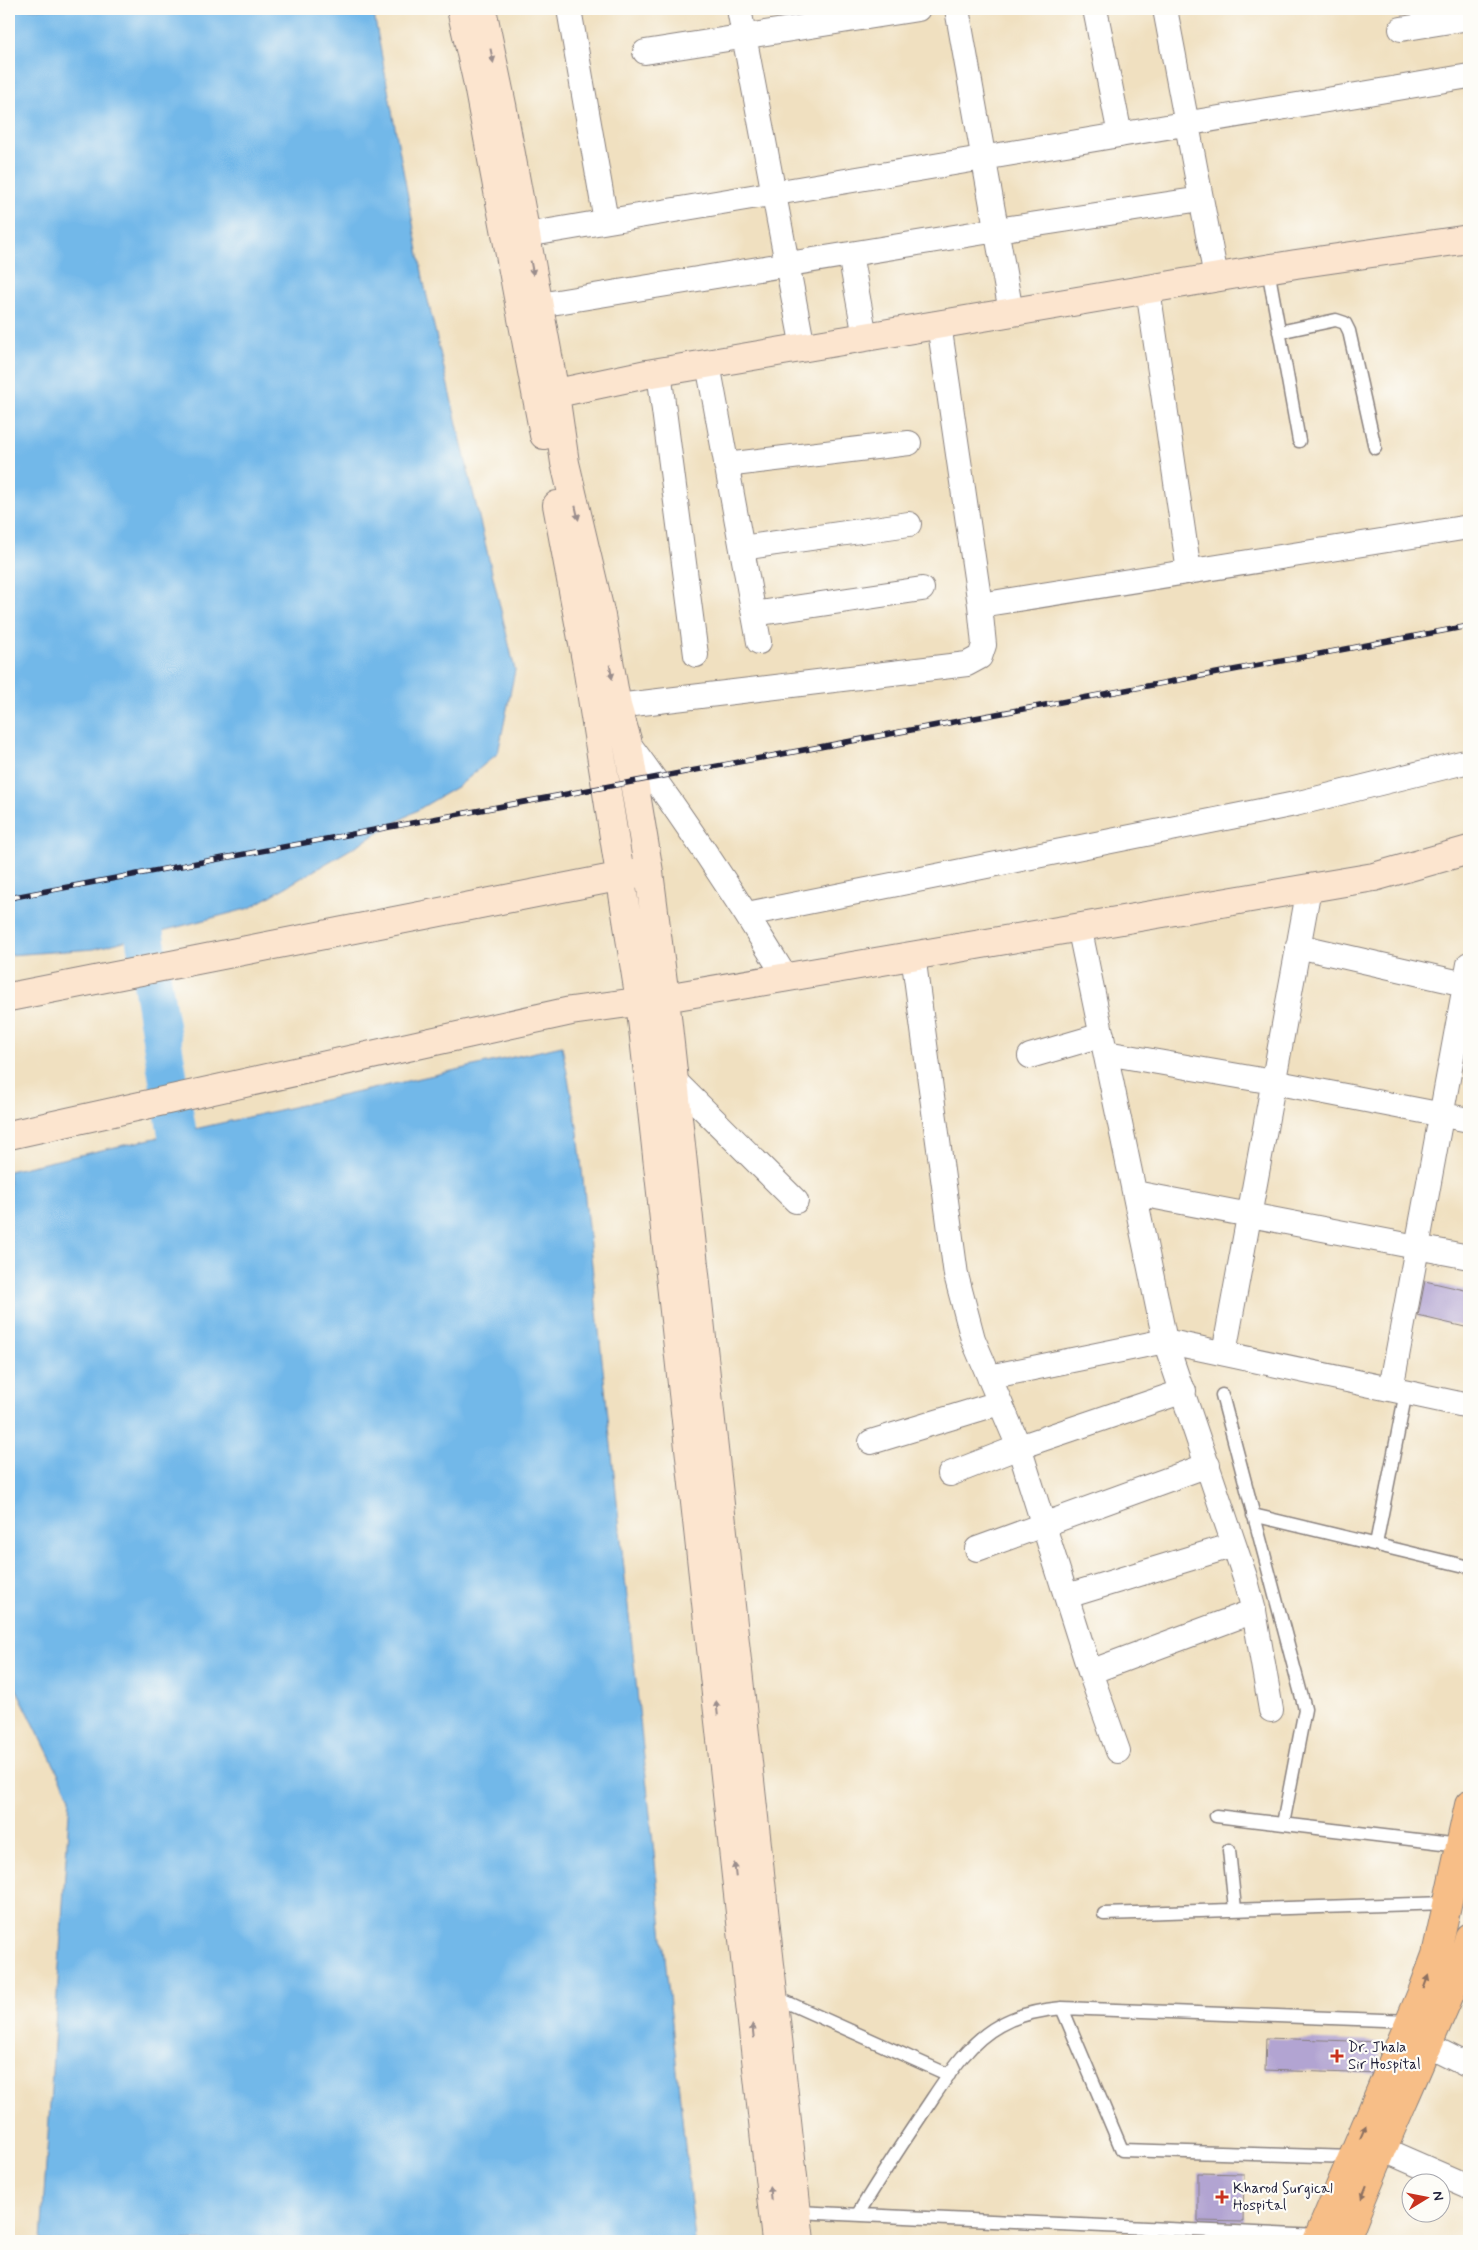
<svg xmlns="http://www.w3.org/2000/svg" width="1478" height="2250" font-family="Mynerve,sans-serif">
<rect width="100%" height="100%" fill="#fdfcf7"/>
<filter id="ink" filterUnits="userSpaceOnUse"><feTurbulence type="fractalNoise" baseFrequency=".02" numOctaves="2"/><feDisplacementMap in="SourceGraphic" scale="10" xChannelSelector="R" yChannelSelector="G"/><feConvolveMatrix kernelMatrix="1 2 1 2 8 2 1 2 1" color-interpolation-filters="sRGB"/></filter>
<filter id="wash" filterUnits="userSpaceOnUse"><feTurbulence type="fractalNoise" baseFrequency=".0096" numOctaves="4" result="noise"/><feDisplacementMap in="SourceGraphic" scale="20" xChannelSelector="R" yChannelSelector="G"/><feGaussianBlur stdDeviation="1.12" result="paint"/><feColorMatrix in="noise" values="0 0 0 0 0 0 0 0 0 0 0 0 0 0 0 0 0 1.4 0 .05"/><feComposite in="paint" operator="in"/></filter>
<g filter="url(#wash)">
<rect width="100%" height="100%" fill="#f0e0c0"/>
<path fill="#72b8e9" stroke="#4a6d92" d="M 9,9 L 373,9 L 425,288 L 515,670 L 498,753 L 460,785 L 250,908 L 94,949 L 9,955 Z
M 562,1046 L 578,1132 L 695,2241 L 41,2241 L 70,1797 L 9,1674 L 9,1171 Z"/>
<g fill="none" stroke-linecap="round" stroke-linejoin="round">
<path stroke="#72b8e9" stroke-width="39" d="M 136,884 L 186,1186"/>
</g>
<g id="blocks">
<path fill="#b2a4d2" d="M 1425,1281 L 1469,1291 L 1469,1328 L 1418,1316 Z
M 1266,2038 L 1380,2042 L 1379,2074 L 1265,2070 Z
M 1198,2173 L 1244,2174 L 1243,2222 L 1198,2221 Z"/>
</g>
</g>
<g filter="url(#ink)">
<use href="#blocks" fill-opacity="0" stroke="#89817e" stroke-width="1"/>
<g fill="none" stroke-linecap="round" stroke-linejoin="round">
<defs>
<path id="lane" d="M 1268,269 L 1299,441
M 1279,332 L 1336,320 L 1345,323 L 1349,331 L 1375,448
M 1222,1395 L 1305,1709 L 1283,1824
M 1253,1515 L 1469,1567
M 1376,1544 L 1406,1392
M 1216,1816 L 1460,1845
M 1229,1850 L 1235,1909
M 1104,1914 L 1447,1903
M 773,1996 L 949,2075
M 1062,2008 L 1122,2150 L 1352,2157
M 797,2212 L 1319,2236
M 858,2214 C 878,2180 900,2147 922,2114 C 944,2082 965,2044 1000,2025 C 1019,2014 1041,2010 1062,2008 L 1410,2021"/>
<path id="street" d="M 569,9 L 606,221
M 739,9 L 803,348
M 957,9 L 1011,312
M 1095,9 L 1120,135
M 1165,9 L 1216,277
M 1401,29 L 1469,18
M 645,52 L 918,9
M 526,235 L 1469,76
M 850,254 L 865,337
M 1148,289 L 1189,572
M 539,305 L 997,230 L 1201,199
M 708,364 L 759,642
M 659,372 L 696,655
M 726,465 L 909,443
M 742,548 L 909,524
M 980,605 L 1469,527
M 754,614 L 922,589
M 617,706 L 967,664 L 980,657 L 984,645 L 980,605 L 939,324
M 626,740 C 683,817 736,896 786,978
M 747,914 L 1295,804 L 1469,761
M 1079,926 L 1165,1341 L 1245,1577 L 1254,1611 L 1271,1710
M 1298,946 L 1469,985
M 913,955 L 956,1275 L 973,1339 L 1019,1447 L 1090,1672 L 1118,1751
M 1106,1053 L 1273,1082 L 1469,1120
M 1030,1056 L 1102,1035
M 674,1080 L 796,1201
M 1135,1193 L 1469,1257
M 1224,1353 L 1309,888
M 989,1377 L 1165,1341 L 1469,1406
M 1391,1389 L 1469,964
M 871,1442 L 999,1403
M 950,1474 L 1019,1447 L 1184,1391
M 977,1549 L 1208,1465
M 1067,1596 L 1234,1545
M 1090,1672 L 1254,1611
M 1427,2045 L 1469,2066
M 1382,2149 L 1469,2187"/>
<path id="secondary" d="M 461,9 L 477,80 L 544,435
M 482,9 L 502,105 L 555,394 L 565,463 L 601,616 L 617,706 L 627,740 L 649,872 L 665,998 L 800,2241
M 538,397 L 647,374 L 1296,264 L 1469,239
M 557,505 L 586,660 L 640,1001 L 776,2241
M 9,997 L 638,873
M 9,1135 L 571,1011 L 665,998 L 1374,877 L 1469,850"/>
<path id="highway" d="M 1317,2241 L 1423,1990 L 1436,1955 L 1469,1805
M 1345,2241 C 1369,2177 1398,2114 1425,2051 C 1441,2014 1460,1976 1469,1937"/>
</defs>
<use href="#lane" stroke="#89817e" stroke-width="15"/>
<use href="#street" stroke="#89817e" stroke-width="26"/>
<use href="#secondary" stroke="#89817e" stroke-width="30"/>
<use href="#highway" stroke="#89817e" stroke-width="30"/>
<use href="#lane" stroke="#fff" stroke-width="12"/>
<use href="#street" stroke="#fff" stroke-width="24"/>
<use href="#secondary" stroke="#fce5cf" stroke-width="28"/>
<use href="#highway" stroke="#f7be87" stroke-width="28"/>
<defs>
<path id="rail" d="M 9,898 L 1469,626"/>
</defs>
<use href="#rail" stroke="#22223b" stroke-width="5.5"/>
<use href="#rail" stroke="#fdfcf7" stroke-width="4" stroke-dasharray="11" stroke-linecap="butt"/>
</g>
<defs><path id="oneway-solid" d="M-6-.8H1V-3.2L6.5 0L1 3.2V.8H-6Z" transform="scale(1.25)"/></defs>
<g fill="#9a8d8c">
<use href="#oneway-solid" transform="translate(492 56) rotate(78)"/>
<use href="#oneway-solid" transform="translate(532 268) rotate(79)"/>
<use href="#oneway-solid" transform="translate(577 513) rotate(77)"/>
<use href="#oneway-solid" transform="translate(611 672) rotate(80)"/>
<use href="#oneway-solid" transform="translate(717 1708) rotate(-96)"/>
<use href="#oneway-solid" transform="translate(735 1870) rotate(-96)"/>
<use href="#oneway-solid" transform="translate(753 2031) rotate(-96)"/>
<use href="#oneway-solid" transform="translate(770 2193) rotate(-96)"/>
</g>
<g fill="#8c7061">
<use href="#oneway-solid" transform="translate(1426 1982) rotate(-70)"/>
<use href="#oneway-solid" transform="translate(1363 2132) rotate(-67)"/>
<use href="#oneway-solid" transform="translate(1364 2192) rotate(112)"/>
</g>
</g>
<g fill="#c8321e" stroke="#fdfcf7" stroke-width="2">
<path d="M1334.5 2048.5h5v5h5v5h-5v5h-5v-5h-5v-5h5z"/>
<path d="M1219.5 2189.5h5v5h5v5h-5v5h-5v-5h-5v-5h5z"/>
</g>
<g text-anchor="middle" stroke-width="4.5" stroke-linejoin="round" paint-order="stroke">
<g font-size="15" fill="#22223b" stroke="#fdfcf7" text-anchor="start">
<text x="1348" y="2052">Dr. Jhala<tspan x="1348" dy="17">Sir Hospital</tspan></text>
<text x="1233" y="2193">Kharod Surgical<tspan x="1233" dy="17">Hospital</tspan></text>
</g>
</g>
<rect width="1478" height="2250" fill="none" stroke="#fdfcf7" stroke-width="30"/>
<g transform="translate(1426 2198) rotate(80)"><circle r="24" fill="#fdfcf7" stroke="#a5a5ac"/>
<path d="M0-4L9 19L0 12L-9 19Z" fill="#c8321e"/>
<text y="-8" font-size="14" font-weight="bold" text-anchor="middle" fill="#22223b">N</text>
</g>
</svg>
